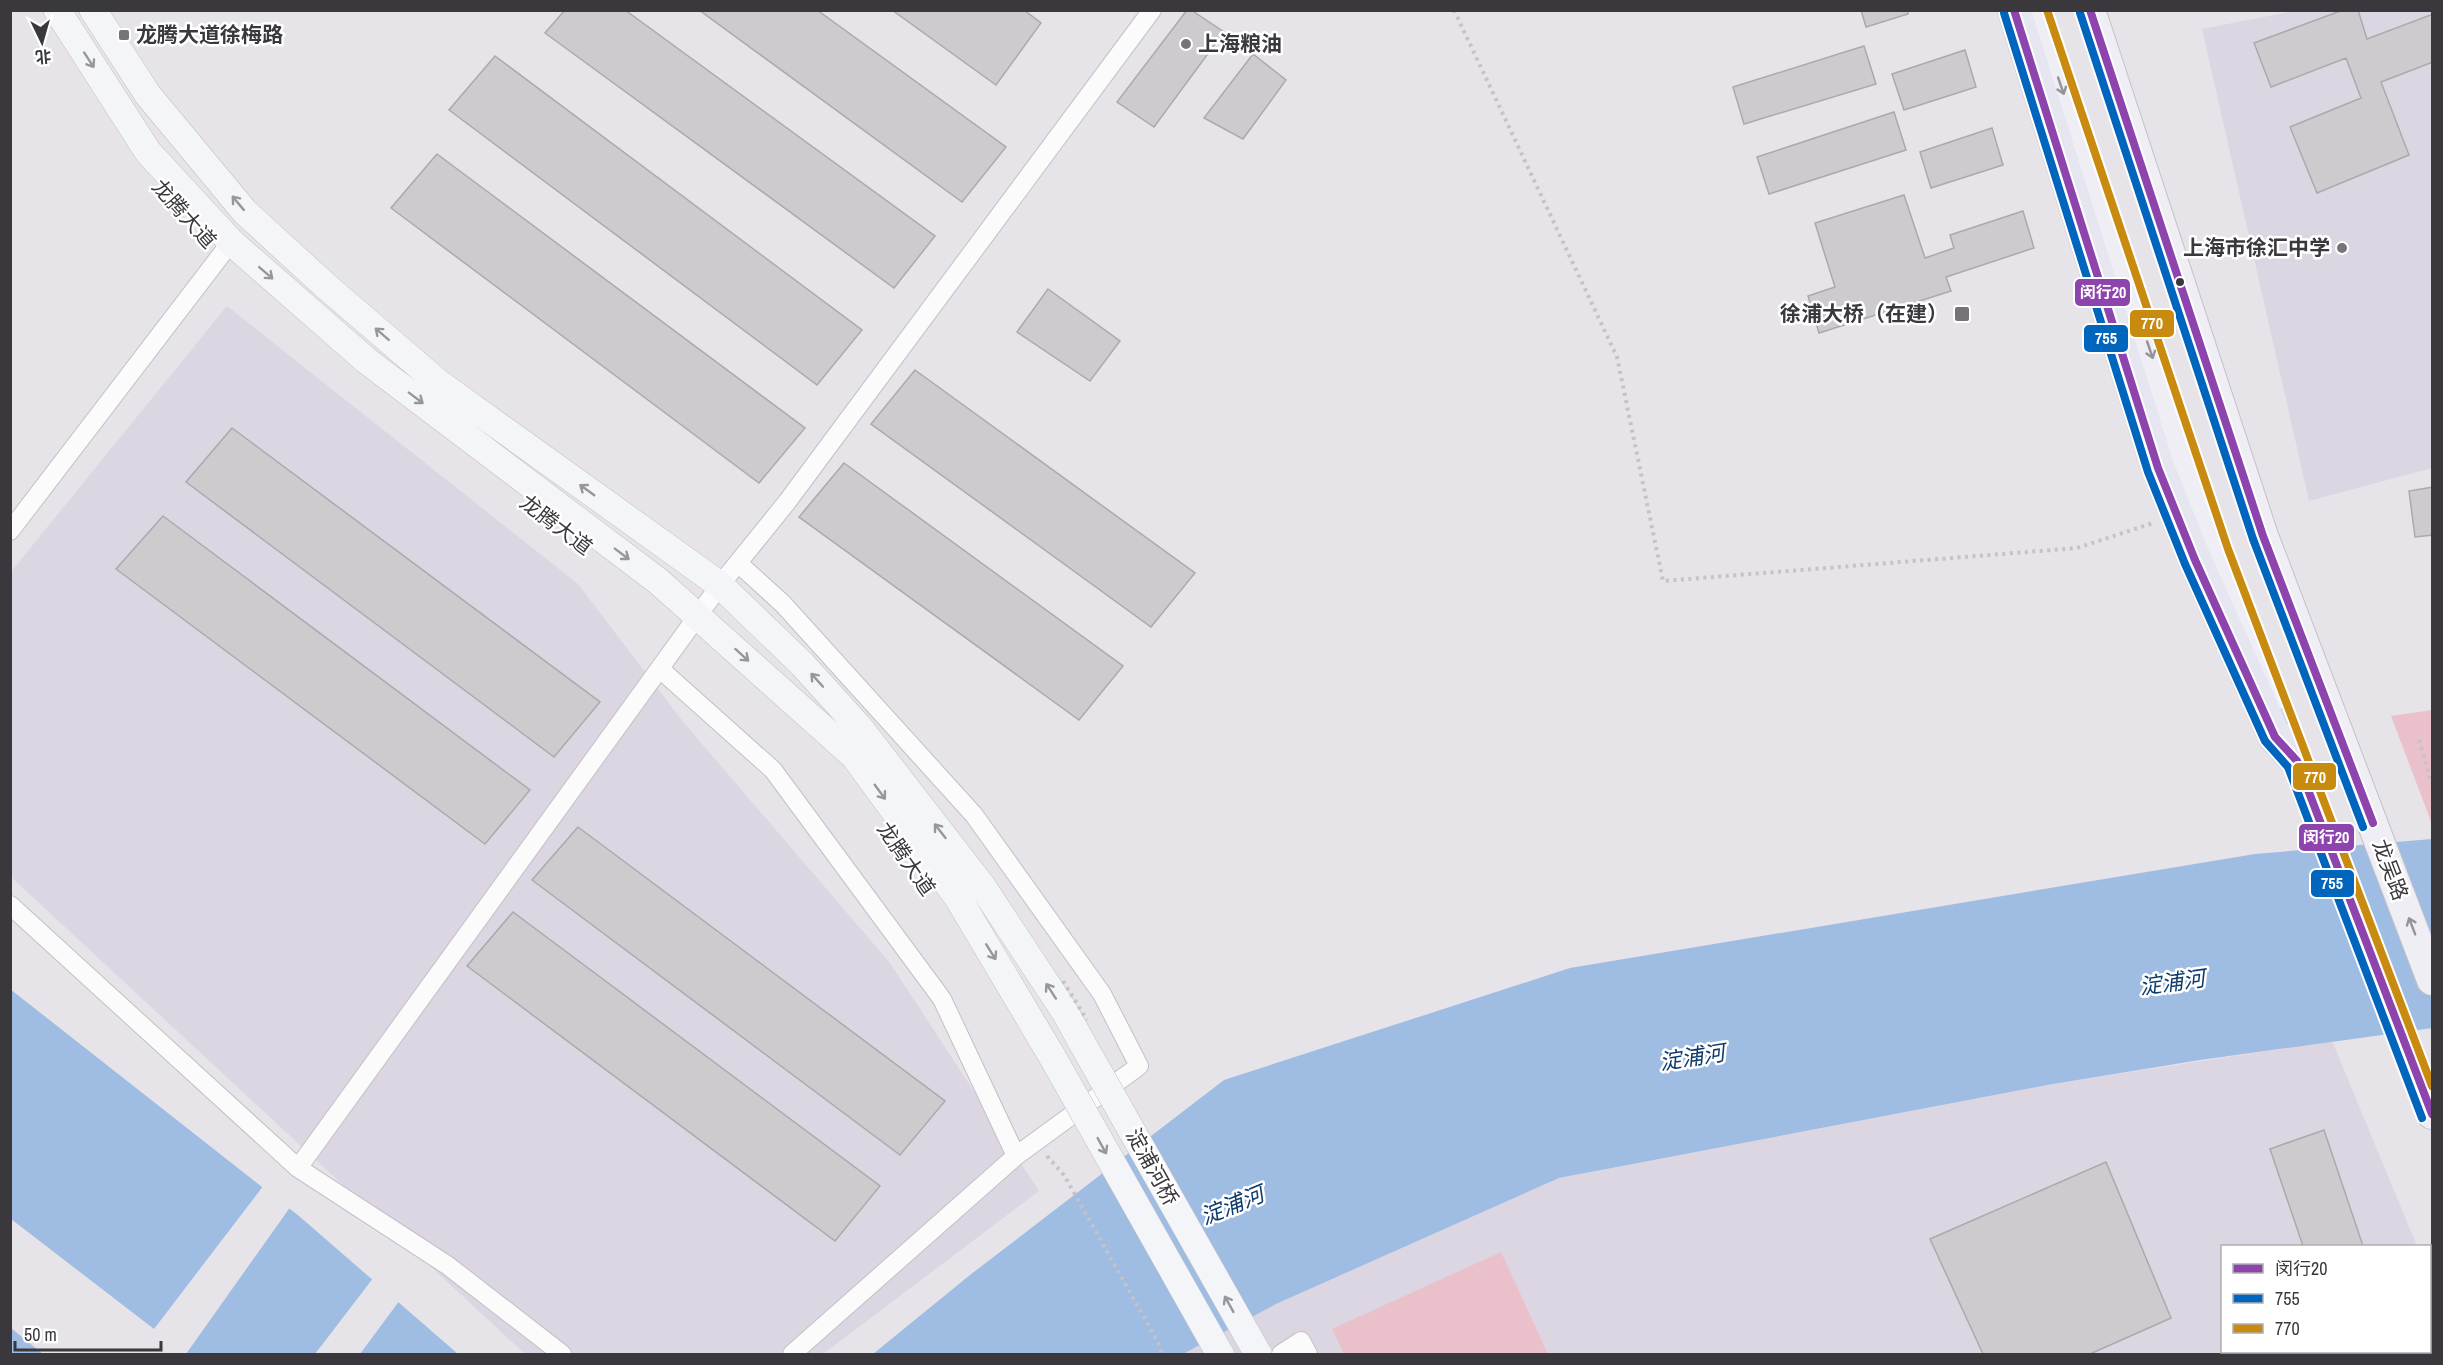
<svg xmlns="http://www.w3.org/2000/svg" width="2443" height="1365" font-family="'Archivo Narrow','Noto Sans SC',sans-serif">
<rect width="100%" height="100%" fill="#e6e3e9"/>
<path fill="#dcd6e3" d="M 2295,11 L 2432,11 L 2432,468 L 2309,501 L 2202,29 Z
M 227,306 L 578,584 L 684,723 L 890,963 L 1039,1191 L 823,1354 L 525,1354 L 11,877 L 10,573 Z
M 2332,1041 L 2417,1246 L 2222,1246 L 2222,1352 L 2430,1352 L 2430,1277 L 2432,1284 L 2432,1354 L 1183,1354 L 1276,1304 L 1559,1178 L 2053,1084 Z"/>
<path fill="#eac0cb" d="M 2432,710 L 2432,824 L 2391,716 Z
M 1501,1252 L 1548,1354 L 1344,1354 L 1332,1329 Z"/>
<path fill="#9fbce3" d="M 2432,839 L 2432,1028 L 2200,1060 L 2053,1084 L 1559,1178 L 1276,1304 L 1183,1354 L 873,1354 L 970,1275 L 1224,1080 L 1570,968 L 2255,854 Z
M 10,989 L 299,1216 L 458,1354 L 11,1354 Z"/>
<path fill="#e6e3e9" d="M 264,1185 L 291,1206 L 186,1354 L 43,1354 L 11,1328 L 11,1219 L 154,1329 Z
M 374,1277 L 400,1300 L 360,1354 L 315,1354 Z"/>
<path fill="#cecbcf" stroke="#aca9ac" stroke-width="1.5" d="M 565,10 L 625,10 L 935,236 L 894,288 L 545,33 Z
M 699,10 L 817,10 L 1006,147 L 962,202 Z
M 892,10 L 1024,10 L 1041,23 L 996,85 Z
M 1187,10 L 1191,10 L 1224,32 L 1154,127 L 1117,102 Z
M 1861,10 L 1908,10 L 1908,14 L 1866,27 Z
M 2343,10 L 2358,10 L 2367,39 L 2433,14 L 2433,62 L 2381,82 L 2409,155 L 2317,193 L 2290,127 L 2361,98 L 2346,58 L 2271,87 L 2254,43 Z
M 1864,46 L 1876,84 L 1744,124 L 1733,87 Z
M 1965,50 L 1976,87 L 1904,110 L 1892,74 Z
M 1253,54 L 1286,80 L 1243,139 L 1204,118 Z
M 495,56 L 862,330 L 817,385 L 449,110 Z
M 1894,112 L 1906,150 L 1769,194 L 1757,157 Z
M 1992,128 L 2003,165 L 1931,188 L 1920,152 Z
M 437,154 L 805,428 L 759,483 L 391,208 Z
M 1904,195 L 1925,258 L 1954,248 L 1950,235 L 2023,211 L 2034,248 L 1946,277 L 1951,291 L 1819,333 L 1808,296 L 1835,287 L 1815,223 Z
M 1048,289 L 1120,341 L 1090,381 L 1017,332 Z
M 915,370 L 1195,573 L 1151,627 L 871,424 Z
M 232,428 L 600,702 L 554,757 L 186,482 Z
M 844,463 L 1123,666 L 1079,720 L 799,517 Z
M 2433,487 L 2433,535 L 2415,537 L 2409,491 Z
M 163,516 L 530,790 L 485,844 L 116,569 Z
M 578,827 L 945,1101 L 900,1155 L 532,880 Z
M 513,912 L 880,1186 L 835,1241 L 467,966 Z
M 2324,1130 L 2363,1246 L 2303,1246 L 2270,1149 Z
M 2106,1162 L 2171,1318 L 2090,1354 L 1983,1354 L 1930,1239 Z"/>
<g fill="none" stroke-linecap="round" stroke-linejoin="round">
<defs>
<path id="street" d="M 10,531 L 231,242
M 738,563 L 783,604 L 974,815 L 1102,994 L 1139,1066 L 1016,1156
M 660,669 L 773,770 L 942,999 L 1016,1156 L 792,1354
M 10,905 L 298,1168 L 447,1265 L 562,1354
M 298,1168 L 720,585 L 787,502 L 1152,10
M 1281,1354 L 1301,1341 L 1308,1354"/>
<path id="secondary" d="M 57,10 L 148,152 L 231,242 L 367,361 L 658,581 L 854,756 L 958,898 L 1053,1058
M 93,10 L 148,95 L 245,212 L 327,287 L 440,384 L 720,585 L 802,664 L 859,727 L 982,886 L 1065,1012 L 1081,1041"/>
<path id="primary" d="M 2036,10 L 2218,553 L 2272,697
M 2090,10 L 2263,536 L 2432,980
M 2288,739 L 2432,1114"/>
<path id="highway" d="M 2014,10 L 2158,468 L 2195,560 L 2275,737 L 2297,761"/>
</defs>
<use href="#street" stroke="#c3c0c5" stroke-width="20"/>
<use href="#secondary" stroke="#c3c0c5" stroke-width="28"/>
<use href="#primary" stroke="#c4c2c5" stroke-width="32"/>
<use href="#highway" stroke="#c4c2c5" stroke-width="34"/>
<path stroke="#c4c3c5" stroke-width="4" stroke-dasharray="3 4.5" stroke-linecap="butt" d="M 1454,10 L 1617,357 L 1663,581 L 2077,548 L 2153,523
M 2419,740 L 2432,784
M 1047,1156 L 1064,1175 L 1159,1344 L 1162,1354"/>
<use href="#street" stroke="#fbfbfc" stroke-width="18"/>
<use href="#secondary" stroke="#f4f5f8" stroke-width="27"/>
<use href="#primary" stroke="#eeeef4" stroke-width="30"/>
<use href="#highway" stroke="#e5e6f0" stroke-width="33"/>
<defs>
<path id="secondary-bridge" d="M 1081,1041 L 1258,1354
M 1053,1058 L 1220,1354"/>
</defs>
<use href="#secondary-bridge" stroke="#c3c0c5" stroke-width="28" stroke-linecap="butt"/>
<path stroke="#c4c3c5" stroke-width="4" stroke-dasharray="3 4.5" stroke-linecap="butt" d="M 1063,981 L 1087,1020"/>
<use href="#secondary-bridge" stroke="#f4f5f8" stroke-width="27"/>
<defs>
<path id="bus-1" d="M 2014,10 L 2158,468 L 2195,560 L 2275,737 L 2297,761 L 2432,1114
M 2090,10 L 2263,536 L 2373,823"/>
<path id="bus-2" d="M 2004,13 L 2148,472 L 2185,564 L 2265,741 L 2288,767 L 2422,1118
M 2080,13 L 2253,539 L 2363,827"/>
<path id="bus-3" d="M 2047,10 L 2228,549 L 2432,1086"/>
</defs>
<use href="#bus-1" stroke="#fff" stroke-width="12"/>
<use href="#bus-2" stroke="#fff" stroke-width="12"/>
<use href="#bus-3" stroke="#fff" stroke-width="12"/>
<use href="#bus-1" stroke="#8e44ad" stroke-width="8"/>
<use href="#bus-2" stroke="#0065bd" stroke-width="8"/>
<use href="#bus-3" stroke="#c88a0f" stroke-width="8"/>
</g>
<defs><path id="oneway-shaft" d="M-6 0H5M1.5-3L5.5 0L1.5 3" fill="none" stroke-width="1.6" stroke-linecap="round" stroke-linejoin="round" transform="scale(1.5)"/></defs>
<g stroke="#97969a">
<use href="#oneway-shaft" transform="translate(89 60) rotate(57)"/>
<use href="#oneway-shaft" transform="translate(238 203) rotate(-130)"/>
<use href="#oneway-shaft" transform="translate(266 273) rotate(41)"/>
<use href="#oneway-shaft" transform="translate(382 334) rotate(-139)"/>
<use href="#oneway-shaft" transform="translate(416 398) rotate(37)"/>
<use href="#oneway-shaft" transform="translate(587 490) rotate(-144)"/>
<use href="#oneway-shaft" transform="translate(622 554) rotate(37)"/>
<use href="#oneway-shaft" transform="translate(742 655) rotate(42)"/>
<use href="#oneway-shaft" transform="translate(817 680) rotate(-132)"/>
<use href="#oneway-shaft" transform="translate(880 792) rotate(54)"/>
<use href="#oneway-shaft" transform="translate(940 831) rotate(-128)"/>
<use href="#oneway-shaft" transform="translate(991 952) rotate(58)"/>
<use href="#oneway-shaft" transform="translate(1051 991) rotate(-123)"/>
<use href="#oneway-shaft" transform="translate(1102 1146) rotate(61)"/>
<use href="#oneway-shaft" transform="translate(1229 1304) rotate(-119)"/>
</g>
<g stroke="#949398">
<use href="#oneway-shaft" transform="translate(2061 86) rotate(71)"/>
<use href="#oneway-shaft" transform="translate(2150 350) rotate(71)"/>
<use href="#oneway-shaft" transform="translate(2412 926) rotate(-111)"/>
</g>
<g fill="#767479" stroke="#fff" stroke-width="2">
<rect x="118" y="29" width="12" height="12" rx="3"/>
<circle cx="1186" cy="44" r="6"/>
<circle cx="2342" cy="248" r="6"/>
<rect x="1954" y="306" width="16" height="16" rx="3"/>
</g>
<circle fill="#3a383c" stroke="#fff" stroke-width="2" cx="2180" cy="282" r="5"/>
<g text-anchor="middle" stroke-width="5" stroke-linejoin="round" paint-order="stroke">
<g font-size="21" font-weight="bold" fill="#3a383c" stroke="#fff" text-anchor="start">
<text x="136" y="42">龙腾大道徐梅路</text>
<text x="1198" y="51">上海粮油</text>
<text x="2330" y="255" text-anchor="end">上海市徐汇中学</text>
<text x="1948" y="321" text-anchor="end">徐浦大桥（在建）</text>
</g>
<g font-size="21" fill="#3a383c" stroke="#fff">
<text transform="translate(184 214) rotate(48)" y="7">龙腾大道</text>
<text transform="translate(556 525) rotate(37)" y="7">龙腾大道</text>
<text transform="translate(906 859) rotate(55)" y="7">龙腾大道</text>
<text transform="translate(2390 870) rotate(69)" y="7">龙吴路</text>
<text transform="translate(1152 1167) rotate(61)" y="7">淀浦河桥</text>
</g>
<g font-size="22" font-style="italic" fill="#0d3b6b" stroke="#fff">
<text transform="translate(2172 982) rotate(-8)" y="8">淀浦河</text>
<text transform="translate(1692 1057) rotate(-9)" y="8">淀浦河</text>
<text transform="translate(1232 1205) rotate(-22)" y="8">淀浦河</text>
</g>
</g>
<g stroke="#fff" stroke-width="2">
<rect x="2074" y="278" width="57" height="29" rx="6" fill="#8e44ad"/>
<rect x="2129" y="309" width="46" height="29" rx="6" fill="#c88a0f"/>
<rect x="2083" y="324" width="46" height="29" rx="6" fill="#0065bd"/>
<rect x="2292" y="762" width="45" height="29" rx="6" fill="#c88a0f"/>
<rect x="2298" y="823" width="57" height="29" rx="6" fill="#8e44ad"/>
<rect x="2310" y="869" width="45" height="29" rx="6" fill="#0065bd"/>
</g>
<g font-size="16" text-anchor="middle" font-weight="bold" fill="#fff">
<text x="2103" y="298">闵行20</text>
<text x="2152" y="329">770</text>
<text x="2106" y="344">755</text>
<text x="2315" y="783">770</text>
<text x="2326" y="843">闵行20</text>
<text x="2332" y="889">755</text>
</g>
<rect width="2443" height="1365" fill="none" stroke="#3a383c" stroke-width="24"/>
<rect x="2221" y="1245" width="210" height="108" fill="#ffffff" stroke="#b0afb1" stroke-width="1.5"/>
<rect x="2233" y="1264" width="30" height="9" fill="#8e44ad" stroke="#b0afb1" stroke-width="1.5"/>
<text x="2275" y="1275" font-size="18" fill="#3a383c">闵行20</text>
<rect x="2233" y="1294" width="30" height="9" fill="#0065bd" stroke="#b0afb1" stroke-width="1.5"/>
<text x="2275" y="1305" font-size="18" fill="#3a383c">755</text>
<rect x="2233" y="1324" width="30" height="9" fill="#c88a0f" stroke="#b0afb1" stroke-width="1.5"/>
<text x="2275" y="1335" font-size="18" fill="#3a383c">770</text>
<g transform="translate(42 42) rotate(175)" stroke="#ffffff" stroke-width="4.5" paint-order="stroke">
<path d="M0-4.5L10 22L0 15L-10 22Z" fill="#3a383c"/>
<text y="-9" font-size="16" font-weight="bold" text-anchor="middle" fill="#3a383c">北</text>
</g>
<path d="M15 1341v9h146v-9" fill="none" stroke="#3a383c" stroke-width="3"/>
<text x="24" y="1341" font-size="18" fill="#3a383c" stroke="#ffffff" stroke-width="4.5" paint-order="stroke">50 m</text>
</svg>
